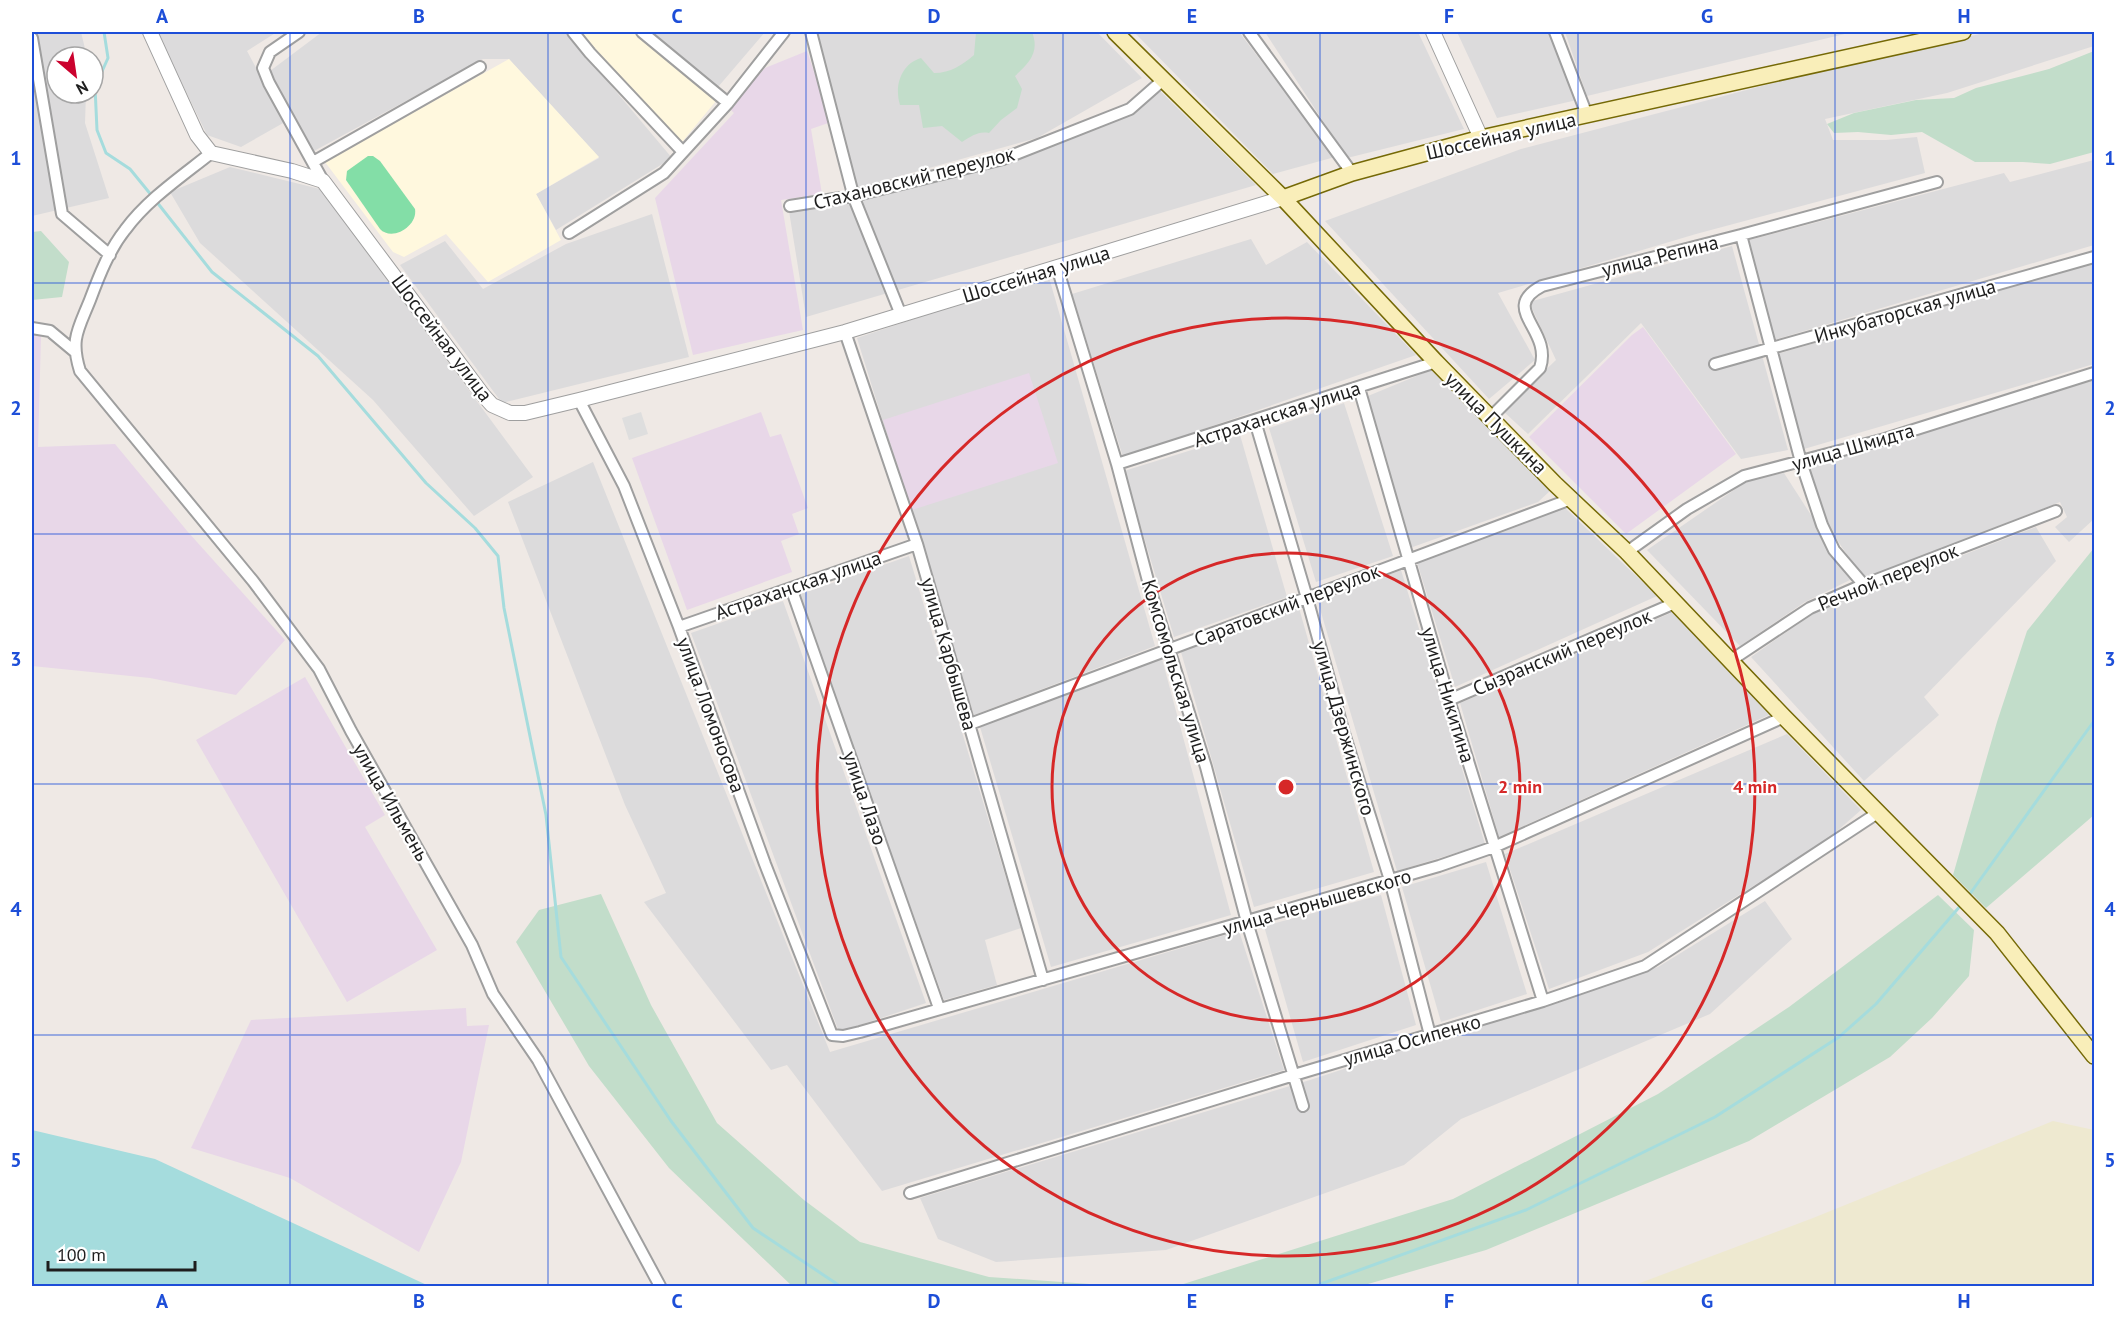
<svg xmlns="http://www.w3.org/2000/svg" width="2126" height="1318" font-family="'PT Sans',sans-serif">
<rect width="100%" height="100%" fill="#efe9e5"/>
<path fill="#dcdbdc" d="M 32,32 L 81,32 L 87,57 L 57,57 L 57,93 L 86,93 L 85,123 L 109,198 L 32,216 Z
M 157,32 L 277,32 L 247,51 L 285,122 L 241,147 L 207,135 Z
M 322,32 L 566,32 L 672,158 L 556,230 L 536,194 L 599,158 L 509,59 L 483,59 L 314,151 L 270,71 Z
M 652,32 L 765,32 L 718,87 Z
M 815,32 L 1097,32 L 1142,78 L 1037,138 L 857,188 Z
M 1134,32 L 1239,32 L 1335,157 L 1273,174 Z
M 1265,32 L 1418,32 L 1464,129 L 1347,158 Z
M 1457,32 L 1551,32 L 1577,100 L 1497,118 Z
M 1565,32 L 1853,32 L 1587,96 Z
M 1988,32 L 2094,32 L 2094,46 L 1947,93 L 1825,119 L 1833,140 L 1886,140 L 1917,137 L 1925,173 L 1696,234 L 1498,293 L 1535,360 L 1489,399 L 1325,221 L 1521,149 L 1792,78 Z
M 1159,90 L 1256,185 L 806,317 L 789,211 L 1112,122 Z
M 2094,160 L 2094,245 L 1774,340 L 1746,241 L 2004,173 L 2010,182 Z
M 230,167 L 320,189 L 533,477 L 474,516 L 373,400 L 200,243 L 170,192 Z
M 652,214 L 689,357 L 502,403 L 400,265 L 445,241 L 483,289 L 566,244 Z
M 1251,239 L 1266,265 L 1307,242 L 1416,355 L 1123,457 L 1072,294 Z
M 1732,246 L 1788,450 L 1741,459 L 1641,323 L 1528,434 L 1503,411 L 1556,360 L 1529,302 Z
M 2094,263 L 2094,364 L 1804,449 L 1777,354 Z
M 1048,274 L 1155,646 L 974,715 L 857,338 Z
M 1431,370 L 1551,490 L 1538,502 L 1410,548 L 1368,396 Z
M 2094,380 L 2094,519 L 2069,542 L 2055,527 L 2067,517 L 2060,502 L 1863,579 L 1826,523 L 1806,466 Z
M 1344,403 L 1393,556 L 1316,582 L 1269,428 Z
M 1240,435 L 1287,597 L 1174,637 L 1124,471 Z
M 593,462 L 830,1052 L 1239,931 L 1284,1070 L 882,1191 L 787,1065 L 771,1070 L 644,902 L 666,893 L 625,805 L 508,502 Z
M 1784,473 L 1852,579 L 1805,602 L 1740,646 L 1647,550 L 1747,481 Z
M 1563,506 L 1657,596 L 1455,687 L 1417,562 Z
M 2036,527 L 2056,561 L 1924,697 L 1939,715 L 1864,781 L 1751,657 L 1815,612 Z
M 909,556 L 1021,928 L 985,940 L 997,985 L 944,1000 L 798,595 Z
M 1401,570 L 1485,844 L 1397,871 L 1318,602 Z
M 783,601 L 926,1003 L 839,1032 L 691,633 Z
M 1299,608 L 1374,872 L 1254,907 L 1181,652 Z
M 1673,612 L 1771,714 L 1499,837 L 1460,703 Z
M 1162,659 L 1231,915 L 1051,967 L 980,727 Z
M 1787,734 L 1861,810 L 1828,839 L 1648,952 L 1549,989 L 1505,854 Z
M 1486,862 L 1527,994 L 1441,1022 L 1402,887 Z
M 1381,895 L 1416,1025 L 1303,1062 L 1264,926 Z
M 1765,901 L 1792,939 L 1710,1014 L 1461,1119 L 1404,1165 L 1166,1250 L 996,1262 L 938,1239 L 920,1198 L 1310,1080 L 1658,967 Z"/>
<path fill="#e8d7e8" d="M 807,51 L 831,122 L 811,129 L 822,194 L 781,200 L 803,330 L 693,355 L 655,198 L 734,113 L 729,108 L 765,68 Z
M 1643,327 L 1736,454 L 1626,534 L 1529,437 L 1632,335 Z
M 32,335 L 41,336 L 38,447 L 115,444 L 188,532 L 285,640 L 236,695 L 150,678 L 32,666 Z
M 1029,373 L 1058,463 L 912,510 L 883,420 Z
M 761,412 L 770,437 L 781,434 L 808,508 L 792,514 L 799,534 L 781,541 L 792,572 L 687,610 L 632,458 Z
M 305,677 L 385,815 L 365,827 L 437,950 L 347,1002 L 196,740 Z
M 466,1008 L 467,1026 L 489,1025 L 461,1162 L 419,1252 L 290,1178 L 191,1148 L 251,1020 Z"/>
<path fill="#fff8de" d="M 580,32 L 634,32 L 716,101 L 682,142 Z
M 509,59 L 599,157 L 536,194 L 561,240 L 488,282 L 446,234 L 404,257 L 393,252 L 325,162 Z"/>
<path fill="#eee9d0" d="M 2053,1121 L 2094,1130 L 2094,1286 L 1632,1286 L 1813,1218 Z"/>
<path fill="#c2ddca" d="M 976,32 L 1032,32 C 1040,52 1029,63 1015,76 L 1022,89 L 1017,108 L 1001,120 L 989,133 C 978,131 972,136 962,142 L 942,126 L 923,128 L 919,105 L 900,105 C 894,86 901,64 921,58 L 934,73 C 951,73 962,65 974,55 Z
M 2094,51 L 2094,152 L 2050,164 L 2023,162 L 1975,162 L 1922,132 L 1891,135 L 1858,132 L 1834,133 L 1827,124 L 1854,113 L 1916,100 L 1954,98 L 1976,88 L 2049,69 Z
M 41,231 L 69,262 L 62,297 L 32,300 L 32,232 Z
M 2094,548 L 2094,815 L 1986,908 L 1953,875 L 1997,722 L 2027,631 Z
M 601,894 L 651,1005 L 717,1123 L 804,1200 L 860,1242 L 989,1277 L 1090,1284 L 1177,1286 L 1453,1199 L 1658,1094 L 1789,1007 L 1938,895 L 1974,930 L 1969,976 L 1932,1018 L 1890,1057 L 1749,1141 L 1486,1250 L 1361,1286 L 792,1286 L 669,1168 L 589,1066 L 516,942 L 539,910 Z"/>
<path fill="#83dea7" d="M 368,156 L 373,156 L 380,161 L 415,209 C 418,226 392,242 380,229 L 346,180 L 347,171 Z"/>
<path fill="#dedede" d="M 641,412 L 648,434 L 629,440 L 622,418 Z"/>
<path fill="#a5dcdd" d="M 32,1130 L 155,1159 L 429,1286 L 32,1286 Z"/>
<g fill="none" stroke-linecap="round" stroke-linejoin="round">
<path stroke="#a5dcdd" stroke-width="3" d="M 104,32 L 108,58 L 95,87 L 97,130 L 106,153 L 130,169 L 152,196
M 156,201 L 212,272 L 318,356 L 426,483 L 475,528 L 498,556 L 504,608 L 546,815 L 561,957 L 671,1121 L 753,1228 L 840,1286
M 1967,898 L 2094,721
M 1315,1286 L 1526,1210 L 1715,1117 L 1839,1037 L 1876,1004 L 1961,905"/>
<defs>
<path id="minor" d="M 299,32 L 270,52 L 263,68 L 269,83 L 323,181
M 573,32 L 590,53 L 683,152
M 642,32 L 728,103
M 811,32 L 854,198 L 901,315
M 1249,32 L 1352,173
M 1555,32 L 1587,115
M 32,38 L 62,214 L 110,255
M 211,153 C 181,177 148,199 125,230 C 109,250 99,276 90,300 C 78,330 70,339 80,371 L 253,581 L 319,669 L 351,731 L 472,945 L 493,994 L 538,1060 L 660,1286
M 313,162 L 480,67
M 790,206 L 853,196 L 1003,159 L 1130,109 L 1163,80
M 569,233 L 664,173 L 728,103 L 784,32
M 1741,235 L 1801,462 L 1822,525 L 1834,550 L 1864,585
M 1057,267 L 1117,464 L 1151,592 L 1206,767 L 1247,922 L 1303,1106
M 32,328 L 50,331 L 74,351
M 845,332 L 917,544 L 1043,980
M 1715,364 L 2094,257
M 1359,388 L 1449,700 L 1543,1001
M 579,400 L 624,486 L 679,627 L 765,864 L 832,1035 L 843,1036 L 860,1032 L 1439,866 L 1494,847 L 1784,717
M 1491,417 L 1540,368 C 1553,329 1498,309 1542,286 L 1741,235 L 1937,182
M 1255,421 L 1307,598 L 1344,733 L 1390,880 L 1430,1035
M 1117,464 L 1436,362
M 1627,552 L 1687,509 L 1744,476 L 1885,439 L 2094,373
M 791,588 L 939,1008
M 679,627 L 917,544
M 1730,661 L 1810,608 L 1858,587 L 2056,511
M 1449,700 L 1675,603
M 970,724 L 1571,499
M 910,1193 L 1294,1075 L 1543,1001 L 1645,966 L 1879,812"/>
<path id="tertiary" d="M 150,32 L 197,135 L 211,153 L 292,171 L 323,181 L 483,395 L 492,405 L 510,413 L 525,413 L 579,400 L 845,332 L 1283,198
M 1433,32 L 1481,138"/>
<path id="secondary" d="M 1115,32 L 1283,198 L 1436,362 L 1555,484 L 1627,552 L 1784,717 L 1997,933 L 2094,1056
M 1283,198 L 1352,173 L 1481,138 L 1963,32"/>
</defs>
<use href="#minor" stroke="#9f9f9f" stroke-width="14"/>
<use href="#tertiary" stroke="#9f9f9f" stroke-width="16"/>
<use href="#secondary" stroke="#756906" stroke-width="18"/>
<use href="#minor" stroke="#fff" stroke-width="10"/>
<use href="#tertiary" stroke="#fff" stroke-width="14"/>
<use href="#secondary" stroke="#f9eeb9" stroke-width="15"/>
</g>
<path fill="none" stroke="#1d4ed8" stroke-width="1.5" stroke-opacity="0.55" d="M 290,32 L 290,1286M 548,32 L 548,1286M 806,32 L 806,1286M 1063,32 L 1063,1286M 1320,32 L 1320,1286M 1578,32 L 1578,1286M 1835,32 L 1835,1286M 32,283 L 2094,283M 32,534 L 2094,534M 32,784 L 2094,784M 32,1035 L 2094,1035"/>
<g fill="none" stroke="#d62828" stroke-width="3">
<circle cx="1286" cy="787" r="234"/>
<circle cx="1286" cy="787" r="469"/>
</g>
<g text-anchor="middle" stroke-width="4.5" stroke-linejoin="round" paint-order="stroke">
<g font-size="20" fill="#1e1e1e" stroke="#fff">
<text transform="translate(1501 136) rotate(-13)" y="7">Шоссейная улица</text>
<text transform="translate(914 178) rotate(-14)" y="7">Стахановский переулок</text>
<text transform="translate(1660 256) rotate(-14)" y="7">улица Репина</text>
<text transform="translate(1036 274) rotate(-17)" y="7">Шоссейная улица</text>
<text transform="translate(1905 311) rotate(-16)" y="7">Инкубаторская улица</text>
<text transform="translate(442 338) rotate(53)" y="7">Шоссейная улица</text>
<text transform="translate(1277 414) rotate(-18)" y="7">Астраханская улица</text>
<text transform="translate(1496 423) rotate(45)" y="7">улица Пушкина</text>
<text transform="translate(1853 447) rotate(-16)" y="7">улица Шмидта</text>
<text transform="translate(1888 577) rotate(-22)" y="7">Речной переулок</text>
<text transform="translate(798 585) rotate(-19)" y="7">Астраханская улица</text>
<text transform="translate(1287 605) rotate(-21)" y="7">Саратовский переулок</text>
<text transform="translate(1562 652) rotate(-23)" y="7">Сызранский переулок</text>
<text transform="translate(949 654) rotate(74)" y="7">улица Карбышева</text>
<text transform="translate(1176 671) rotate(73)" y="7">Комсомольская улица</text>
<text transform="translate(1448 695) rotate(73)" y="7">улица Никитина</text>
<text transform="translate(711 715) rotate(70)" y="7">улица Ломоносова</text>
<text transform="translate(1344 728) rotate(74)" y="7">улица Дзержинского</text>
<text transform="translate(865 798) rotate(71)" y="7">улица Лазо</text>
<text transform="translate(391 802) rotate(60)" y="7">улица Ильмень</text>
<text transform="translate(1317 902) rotate(-16)" y="7">улица Чернышевского</text>
<text transform="translate(1412 1040) rotate(-16)" y="7">улица Осипенко</text>
</g>
</g>
<circle cx="1286" cy="787" r="9" fill="#d62828" stroke="#fff" stroke-width="3"/>
<g font-size="18" text-anchor="middle" font-weight="bold" fill="#d62828" stroke="#fff" stroke-width="4.5" stroke-linejoin="round" paint-order="stroke">
<text x="1520" y="793">2 min</text>
<text x="1755" y="793">4 min</text>
</g>
<rect width="2126" height="1318" fill="none" stroke="#ffffff" stroke-width="66"/>
<g transform="translate(75 75) rotate(151)"><circle r="28" fill="#ffffff" stroke="#a5a5a5" stroke-width="1.5"/>
<path d="M0-4.5L10 22L0 15L-10 22Z" fill="#cb022e"/>
<text y="-9" font-size="16" font-weight="bold" text-anchor="middle" fill="#1e1e1e">N</text>
</g>
<path d="M48 1261v9h147v-9" fill="none" stroke="#1e1e1e" stroke-width="3"/>
<text x="57" y="1261" font-size="18" fill="#1e1e1e" stroke="#ffffff" stroke-width="4.5" paint-order="stroke">100 m</text>
<rect x="33" y="33" width="2060" height="1252" fill="none" stroke="#1d4ed8" stroke-width="2"/>
<g font-size="20" text-anchor="middle" font-weight="bold" fill="#1d4ed8">
<text x="162" y="23">A</text>
<text x="419" y="23">B</text>
<text x="677" y="23">C</text>
<text x="934" y="23">D</text>
<text x="1192" y="23">E</text>
<text x="1449" y="23">F</text>
<text x="1707" y="23">G</text>
<text x="1964" y="23">H</text>
<text x="16" y="165">1</text>
<text x="2110" y="165">1</text>
<text x="16" y="415">2</text>
<text x="2110" y="415">2</text>
<text x="16" y="666">3</text>
<text x="2110" y="666">3</text>
<text x="16" y="916">4</text>
<text x="2110" y="916">4</text>
<text x="16" y="1167">5</text>
<text x="2110" y="1167">5</text>
<text x="162" y="1308">A</text>
<text x="419" y="1308">B</text>
<text x="677" y="1308">C</text>
<text x="934" y="1308">D</text>
<text x="1192" y="1308">E</text>
<text x="1449" y="1308">F</text>
<text x="1707" y="1308">G</text>
<text x="1964" y="1308">H</text>
</g>
</svg>
